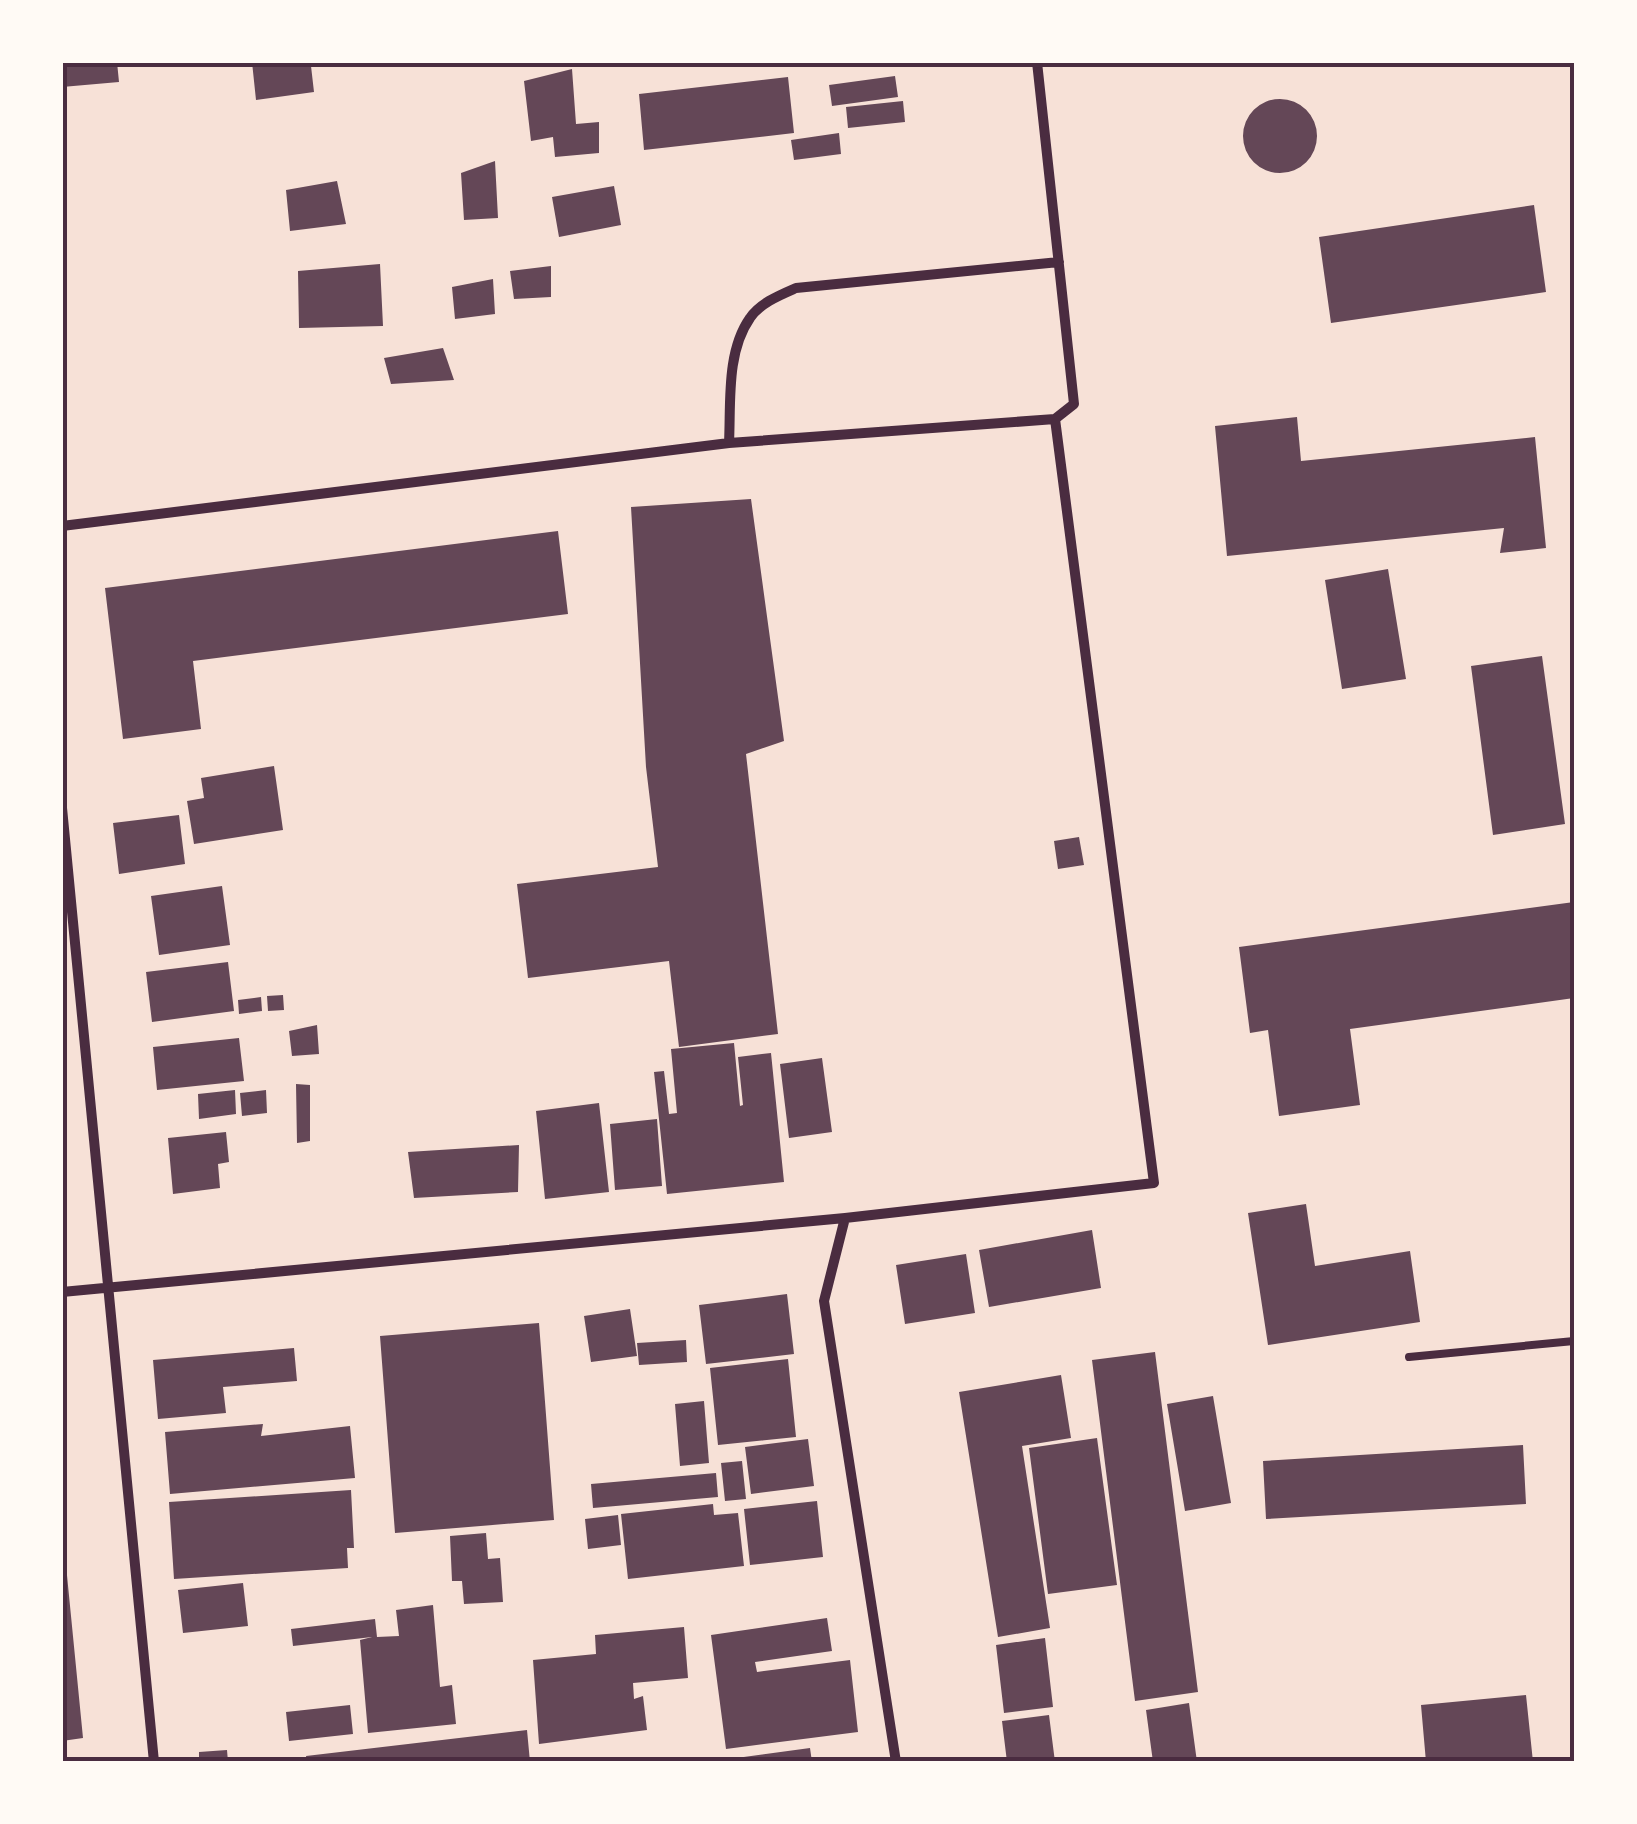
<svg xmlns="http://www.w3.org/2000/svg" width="1637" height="1824" font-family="'Archivo Narrow',sans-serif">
<rect width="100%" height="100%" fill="#f7e1d7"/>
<path fill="#644757" d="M 62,62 L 117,62 L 119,82 L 62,87 Z
M 252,62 L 321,62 L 321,65 L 311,66 L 314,92 L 256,100 Z
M 572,69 L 576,124 L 599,122 L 599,153 L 555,157 L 553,137 L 531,141 L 524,81 Z
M 895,76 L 898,97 L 832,106 L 829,85 Z
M 788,77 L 794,133 L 644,150 L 639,94 Z
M1243 136a37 37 0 1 1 74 0a37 37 0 1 1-74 0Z
M 903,101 L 905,122 L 848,128 L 846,107 Z
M 839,133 L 841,154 L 794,160 L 791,140 Z
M 495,161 L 498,218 L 464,220 L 461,173 Z
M 337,181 L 346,224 L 290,231 L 286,190 Z
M 614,186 L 621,225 L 559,237 L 552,197 Z
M 1534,205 L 1546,292 L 1331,323 L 1319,237 Z
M 380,264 L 383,326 L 299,328 L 298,271 Z
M 551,266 L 551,297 L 514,299 L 510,271 Z
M 493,279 L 495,314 L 455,319 L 452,287 Z
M 443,348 L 454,380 L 391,384 L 384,358 Z
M 1297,417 L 1301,461 L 1535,437 L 1546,548 L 1500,553 L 1504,528 L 1227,556 L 1215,426 Z
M 751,499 L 784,741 L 746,754 L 778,1034 L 679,1047 L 669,961 L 528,978 L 517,884 L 658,867 L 646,767 L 631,507 Z
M 558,531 L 568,614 L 193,661 L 201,729 L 123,739 L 105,588 Z
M 1388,569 L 1406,679 L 1342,689 L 1325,580 Z
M 1542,656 L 1565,824 L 1493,835 L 1471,666 Z
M 274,766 L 283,830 L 194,844 L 187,801 L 204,798 L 201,778 Z
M 179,815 L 185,864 L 119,874 L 113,823 Z
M 1079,837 L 1084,865 L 1058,869 L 1054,841 Z
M 222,886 L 230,945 L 159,955 L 151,896 Z
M 1574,902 L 1574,998 L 1350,1029 L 1360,1105 L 1279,1116 L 1268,1030 L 1250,1033 L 1239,947 Z
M 228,962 L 234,1011 L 152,1022 L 146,972 Z
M 283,995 L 284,1010 L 268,1011 L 267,996 Z
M 261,997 L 262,1011 L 239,1014 L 238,1000 Z
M 317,1025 L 319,1054 L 292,1056 L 289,1031 Z
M 239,1038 L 244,1081 L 157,1090 L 153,1047 Z
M 734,1043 L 740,1106 L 743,1105 L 738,1057 L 771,1053 L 784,1182 L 667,1194 L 654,1072 L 664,1071 L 669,1114 L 677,1113 L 671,1049 Z
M 822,1058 L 832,1132 L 789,1138 L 780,1064 Z
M 296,1084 L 310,1085 L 310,1141 L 297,1143 Z
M 235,1090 L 236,1114 L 199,1119 L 198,1094 Z
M 266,1090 L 267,1113 L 242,1116 L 240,1093 Z
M 599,1103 L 609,1192 L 545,1199 L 536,1111 Z
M 657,1119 L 662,1186 L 615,1190 L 610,1124 Z
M 226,1132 L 229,1162 L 218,1164 L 220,1188 L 173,1194 L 168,1138 Z
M 519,1145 L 518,1192 L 414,1198 L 408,1152 Z
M 1306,1204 L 1315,1266 L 1410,1251 L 1420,1322 L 1268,1345 L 1248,1213 Z
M 1092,1230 L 1101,1288 L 989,1307 L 979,1250 Z
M 966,1254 L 975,1313 L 905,1324 L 896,1265 Z
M 787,1294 L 794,1354 L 706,1364 L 699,1305 Z
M 630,1309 L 637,1356 L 591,1362 L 584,1316 Z
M 539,1323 L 554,1520 L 395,1533 L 380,1336 Z
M 686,1340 L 687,1362 L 639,1365 L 637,1343 Z
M 294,1348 L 297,1381 L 223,1387 L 226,1413 L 158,1419 L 153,1360 Z
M 1155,1352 L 1198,1692 L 1135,1701 L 1092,1360 Z
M 788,1359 L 796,1437 L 718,1445 L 710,1368 Z
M 1061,1375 L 1071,1438 L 1022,1446 L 1050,1628 L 998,1637 L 959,1392 Z
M 1213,1396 L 1231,1503 L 1185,1511 L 1167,1404 Z
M 704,1401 L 709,1463 L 680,1466 L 675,1404 Z
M 263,1424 L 261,1436 L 350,1426 L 355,1478 L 170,1494 L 165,1432 Z
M 1097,1438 L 1117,1585 L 1048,1594 L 1029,1448 Z
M 808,1439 L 814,1486 L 751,1494 L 745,1447 Z
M 1523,1445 L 1526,1504 L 1266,1519 L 1263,1461 Z
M 742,1461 L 746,1499 L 725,1501 L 721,1463 Z
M 716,1473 L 718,1497 L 593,1508 L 591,1484 Z
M 351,1490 L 354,1548 L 347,1548 L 348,1568 L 174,1579 L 169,1502 Z
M 817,1501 L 823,1557 L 750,1565 L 744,1509 Z
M 713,1504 L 714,1515 L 738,1513 L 744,1566 L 628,1579 L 621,1514 Z
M 618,1515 L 621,1545 L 588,1549 L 585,1519 Z
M 486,1533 L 488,1559 L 500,1558 L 503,1602 L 464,1604 L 462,1581 L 452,1581 L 450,1536 Z
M 65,1555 L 83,1738 L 62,1741 L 62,1556 Z
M 243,1583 L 248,1626 L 183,1633 L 178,1590 Z
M 433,1605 L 440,1687 L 452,1685 L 456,1724 L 368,1733 L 360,1640 L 372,1637 L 293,1646 L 291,1629 L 375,1619 L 377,1637 L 399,1636 L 396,1610 Z
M 827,1618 L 832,1651 L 755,1662 L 757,1672 L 850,1660 L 858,1732 L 726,1749 L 711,1635 Z
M 684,1627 L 688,1678 L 633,1683 L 634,1699 L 643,1696 L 647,1730 L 539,1744 L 533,1660 L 596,1654 L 595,1635 Z
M 1045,1638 L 1053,1707 L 1004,1713 L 996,1645 Z
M 1526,1695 L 1533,1762 L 1426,1762 L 1421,1705 Z
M 1189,1703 L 1197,1762 L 1153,1762 L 1146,1710 Z
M 350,1705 L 353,1734 L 289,1741 L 286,1712 Z
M 1049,1715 L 1055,1762 L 1007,1762 L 1002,1721 Z
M 527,1730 L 530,1762 L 307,1762 L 306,1756 Z
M 810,1748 L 812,1762 L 729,1762 L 729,1759 Z
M 227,1750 L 228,1762 L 199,1762 L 199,1752 Z"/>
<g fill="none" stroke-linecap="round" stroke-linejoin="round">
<path stroke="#4a2c40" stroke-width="8" d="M 1409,1357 L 1574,1341"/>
<path stroke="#4a2c40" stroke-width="10" d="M 729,443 C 731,403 726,352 750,318 C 760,303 780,295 796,288 L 1059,262
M 62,526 L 729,443 L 1055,419 L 1074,404 L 1037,62
M 62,808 L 154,1762
M 845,1218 L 824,1301 L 896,1762
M 62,1292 L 845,1218 L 1154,1183 L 1055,419"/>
</g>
<rect width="1637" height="1824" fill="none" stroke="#fffaf5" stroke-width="130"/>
<rect x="65" y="65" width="1507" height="1694" fill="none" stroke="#4a2c40" stroke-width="4"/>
</svg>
